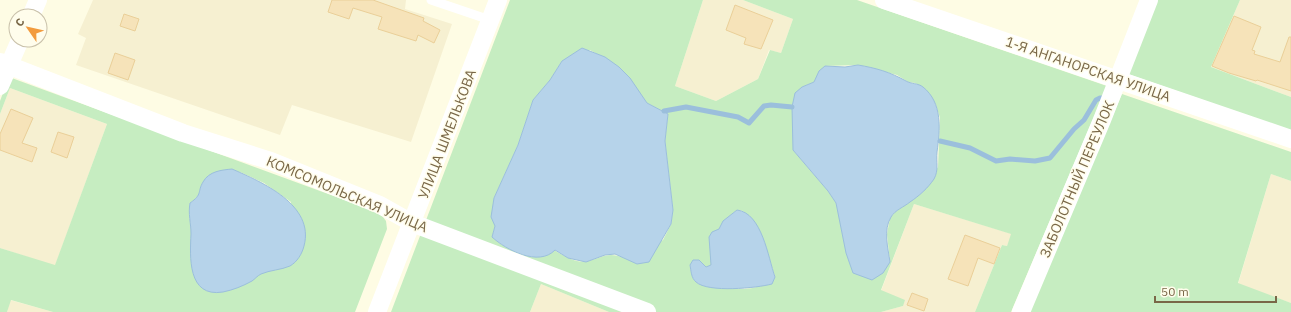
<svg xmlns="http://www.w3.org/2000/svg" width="1291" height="312" font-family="'IBM Plex Sans',sans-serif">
<rect width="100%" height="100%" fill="#fefce4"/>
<path fill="#f6f0d1" d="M 93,0 L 406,0 L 405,9 L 452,24 L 411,142 L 292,105 L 280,135 L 76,65 L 86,38 L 78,34 Z
M 703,0 L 743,0 L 793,19 L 781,53 L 769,50 L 758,79 L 716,101 L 675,86 Z
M 1240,0 L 1291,0 L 1291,97 L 1211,67 Z
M 10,88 L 107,124 L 55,266 L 0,248 L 0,114 Z
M 1271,174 L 1291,181 L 1291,303 L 1238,284 Z
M 914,204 L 1012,234 L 1007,246 L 1002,245 L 975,312 L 881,312 L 903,306 L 881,291 Z
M 541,284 L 609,312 L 530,312 Z
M 10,300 L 53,312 L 7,312 Z"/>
<path fill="#c6edc1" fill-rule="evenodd" d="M 510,0 L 703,0 L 675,86 L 716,101 L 758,79 L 770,50 L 781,53 L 793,19 L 743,0 L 857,0 L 1107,86 L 1011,312 L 975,312 L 1002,245 L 1007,246 L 1011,234 L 914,204 L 881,290 L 905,300 L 903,306 L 881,312 L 609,312 L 541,284 L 530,312 L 391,312 ZM 590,50 L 619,67 L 647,103 L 668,114 L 665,141 L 673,210 L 671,224 L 663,240 L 624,258 C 607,251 603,258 587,261 C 576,264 563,255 554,250 C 550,252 542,257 537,257 C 522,257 503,247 492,237 L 495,226 L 494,198 L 518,145 L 533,100 L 550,80 L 562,61 ZM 858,65 L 897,75 L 908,82 L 915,83 L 924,88 L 936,105 L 940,118 L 938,167 L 923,192 L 895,212 L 890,218 L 887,234 L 890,262 L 840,217 L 836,203 L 828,191 L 793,150 L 802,87 L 814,82 L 825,66 ZM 737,210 L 743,211 L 768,256 L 775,276 C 769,280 763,285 756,287 C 747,291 703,289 696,282 C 691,278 691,270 690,265 L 706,267 L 711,265 C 717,238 713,228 737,210 Z
M 1155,0 L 1240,0 L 1211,67 L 1291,97 L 1291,131 L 1128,74 Z
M 9,77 L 380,213 L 386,221 L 387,229 L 355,312 L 53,312 L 11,300 L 7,312 L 0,312 L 0,248 L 55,265 L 107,124 L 10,88 L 0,114 L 0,101 ZM 240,172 L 264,183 L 291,202 L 290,266 L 270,269 L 257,275 L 191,231 L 189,211 L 190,203 C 199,197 201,192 203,182 Z
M 1122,94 L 1291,152 L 1291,181 L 1271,174 L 1238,283 L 1291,303 L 1291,312 L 1030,312 Z"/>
<path fill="#b6d3ea" stroke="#9bbfdc" d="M 582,48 L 605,57 L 619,67 L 630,78 L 647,103 L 668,114 L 665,141 L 673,210 L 671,224 L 649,262 L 637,264 L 615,254 L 605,255 L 586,262 L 568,258 L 555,250 C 539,267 506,250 492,237 L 495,226 L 491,217 L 494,198 L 518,145 L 533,100 L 550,80 L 562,61 Z
M 858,65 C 876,68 890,72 906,81 C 911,84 918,83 923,87 C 943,103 940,130 937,152 C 936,162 939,170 934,179 C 928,188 919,196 910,202 C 904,207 895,210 891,217 C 883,230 888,248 890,262 L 883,273 L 872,280 L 853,273 L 846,253 L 836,203 L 828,191 L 793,150 L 792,107 L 795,93 L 802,87 L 814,82 L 819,71 L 825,66 L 845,67 Z
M 232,169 C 262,182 315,205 304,246 C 302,254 297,262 290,266 C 281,270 270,270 261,274 C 257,276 255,279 252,281 C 243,286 233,290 223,292 C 187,298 190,256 191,234 C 191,223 188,214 190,203 C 203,194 197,192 203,182 C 209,171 222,170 232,169 Z
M 737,210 C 762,213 768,257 775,277 L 772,284 C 757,288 708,293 696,282 C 691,278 691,270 690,265 L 693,260 L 699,260 L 706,267 L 711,265 L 709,237 L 712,232 L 719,229 L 723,221 Z"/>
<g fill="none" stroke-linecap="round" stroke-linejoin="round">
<path stroke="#9bbfdc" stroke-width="5" d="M 664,111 L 686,107 L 738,117 L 749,123 L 764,106 L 771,105 L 792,107
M 940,141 L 970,148 L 996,161 L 1010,159 L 1035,161 L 1050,158 L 1074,129 L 1084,120 L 1096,100 L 1100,98 L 1106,98"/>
</g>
<path fill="#f6e3b9" stroke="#eacf98" d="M 332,0 L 373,0 L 424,18 L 423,21 L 440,30 L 434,43 L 418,35 L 416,41 L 378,29 L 382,17 L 353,8 L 349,19 L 328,12 Z
M 735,5 L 773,20 L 761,49 L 744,44 L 746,38 L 726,30 Z
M 124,14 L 139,19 L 135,31 L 120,26 Z
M 1234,16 L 1261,27 L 1252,50 L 1255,51 L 1254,54 L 1280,62 L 1289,37 L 1291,37 L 1291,91 L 1257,80 L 1256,81 L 1229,73 L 1212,66 Z
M 115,53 L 135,60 L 128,80 L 108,73 Z
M 11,109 L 33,118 L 22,143 L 37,148 L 32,162 L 0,150 L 0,134 Z
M 58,132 L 74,137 L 67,158 L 51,152 Z
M 965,235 L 1000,248 L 994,264 L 978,258 L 968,286 L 948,279 Z
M 912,293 L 928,299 L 924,311 L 907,305 Z"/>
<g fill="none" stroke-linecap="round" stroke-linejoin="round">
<path stroke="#fff" stroke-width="9" d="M 431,0 L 490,20"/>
<path stroke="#fff" stroke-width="18" d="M 884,0 L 1291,139
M 31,16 L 38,0
M 0,62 L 183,133 L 271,161 L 380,205 L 412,223 L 647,312
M 0,86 L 20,40
M 377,312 L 498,0
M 1021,312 L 1102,120 L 1149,0"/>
</g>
<g text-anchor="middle" stroke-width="3" stroke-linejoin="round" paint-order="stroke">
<g font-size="14" fill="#796747" stroke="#fffdec">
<text transform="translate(1088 69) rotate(19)" y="5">1-Я АНГАНОРСКАЯ УЛИЦА</text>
<text transform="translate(447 134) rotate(-69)" y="5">УЛИЦА ШМЕЛЬКОВА</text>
<text transform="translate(1077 179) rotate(-67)" y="5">ЗАБОЛОТНЫЙ ПЕРЕУЛОК</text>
<text transform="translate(347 194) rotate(23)" y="5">КОМСОМОЛЬСКАЯ УЛИЦА</text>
</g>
</g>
<g transform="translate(28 28) rotate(304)"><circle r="19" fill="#fffdec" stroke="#c9c1aa"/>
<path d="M0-3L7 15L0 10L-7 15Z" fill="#f29b3e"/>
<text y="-6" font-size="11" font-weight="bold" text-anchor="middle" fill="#796747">С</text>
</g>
<path d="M1155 296v6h121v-6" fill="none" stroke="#796747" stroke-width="2"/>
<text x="1161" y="296" font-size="12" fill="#796747" stroke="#fffdec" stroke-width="3" paint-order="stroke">50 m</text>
</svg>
